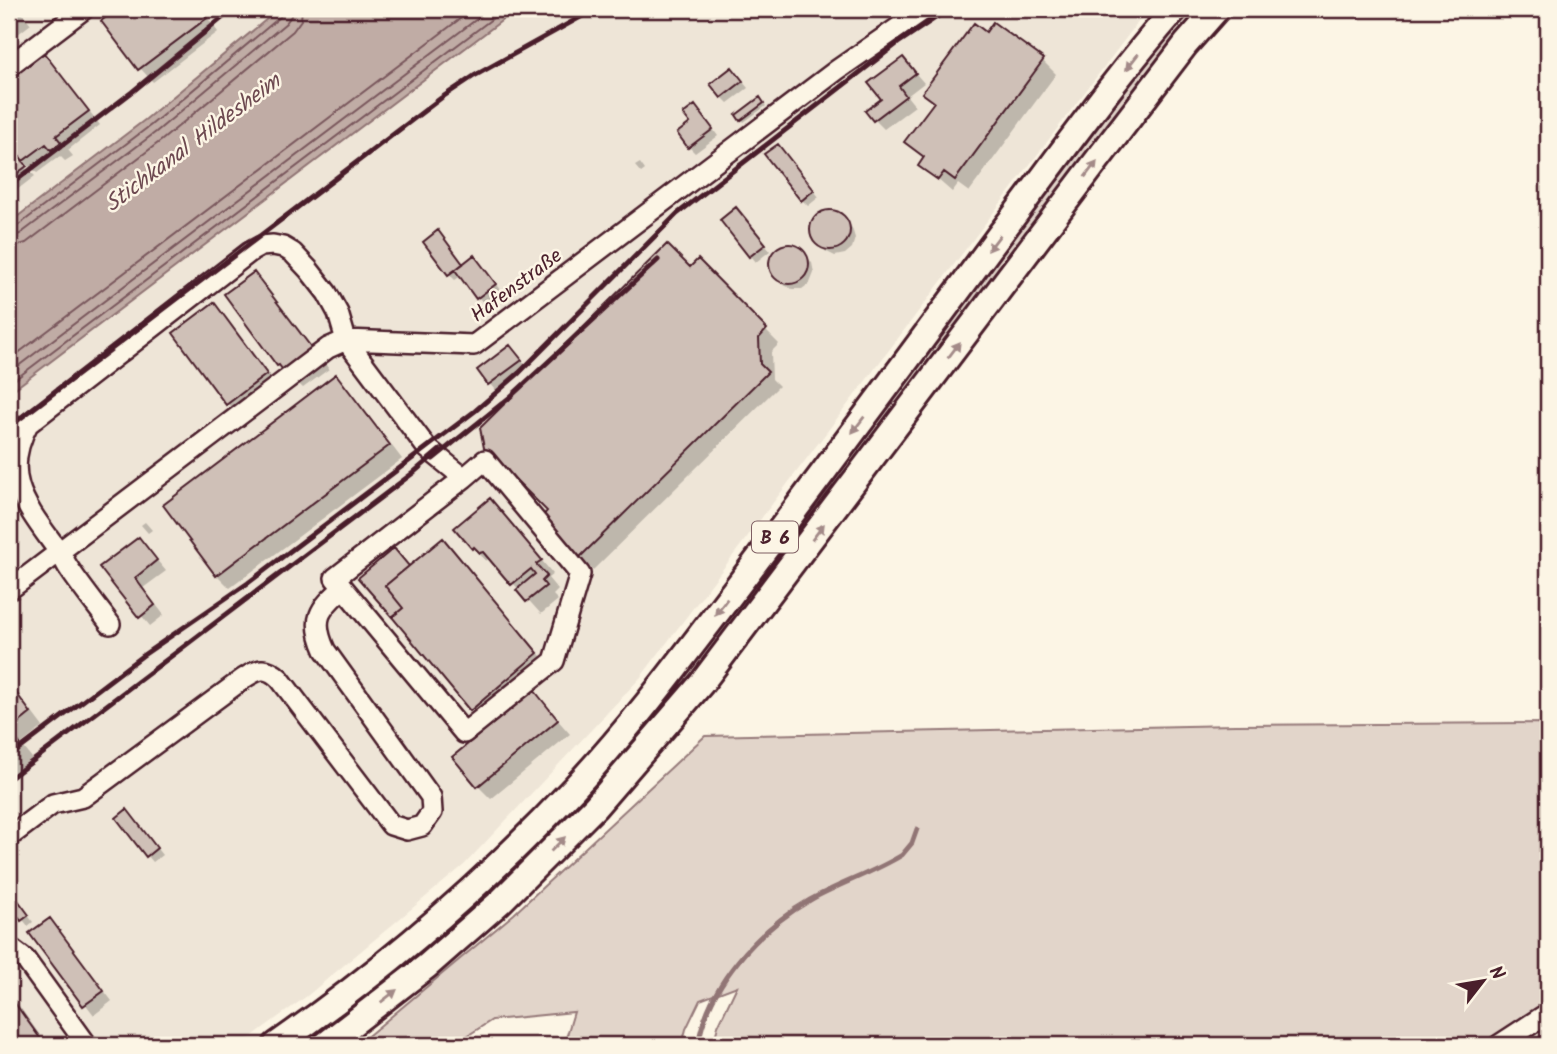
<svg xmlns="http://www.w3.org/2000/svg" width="1557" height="1054" font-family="Kalam,sans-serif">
<rect width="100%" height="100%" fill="#fcf5e5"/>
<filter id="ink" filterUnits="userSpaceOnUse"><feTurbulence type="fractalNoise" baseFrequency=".0143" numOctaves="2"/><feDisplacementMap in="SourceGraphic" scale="14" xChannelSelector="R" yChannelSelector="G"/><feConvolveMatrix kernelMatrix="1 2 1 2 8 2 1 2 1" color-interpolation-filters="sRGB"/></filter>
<g filter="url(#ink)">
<path fill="#eee5d7" d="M 9,9 L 279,9 L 146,119 L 9,223 Z
M 517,9 L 1148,9 L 640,678 L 464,865 L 307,996 L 240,1045 L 9,1045 L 9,393 Z"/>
<path fill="#e2d5ca" stroke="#967a7a" stroke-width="2" d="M 1189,9 L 1203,9 L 691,683 L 681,675 L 1077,150 Z
M 1548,723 L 1548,1006 L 1489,1045 L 713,1045 L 718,1026 L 737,986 L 700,1000 L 686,1029 L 682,1045 L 564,1045 L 574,1012 L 492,1020 L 453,1045 L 357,1045 L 514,914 L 705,736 L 1235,725 Z"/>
<path fill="#c0aca5" stroke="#917474" stroke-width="2" d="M 279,9 L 517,9 L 9,393 L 9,223 L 146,119 Z"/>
<path fill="#0003" d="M 9,9 L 19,9 L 31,24 L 9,41 Z
M 108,9 L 201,9 L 218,32 L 153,82 L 140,68 Z
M 206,9 L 228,9 L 229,11 L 228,15 L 222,19 Z
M 994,24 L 1043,61 L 1056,74 L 969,192 L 958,184 L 952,192 L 921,165 L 925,159 L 906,142 L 935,104 L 924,93 L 986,34 Z
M 44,56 L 57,69 L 100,125 L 68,150 L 73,156 L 65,161 L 60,156 L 37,173 L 28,165 L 9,139 L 9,83 Z
M 903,59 L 924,83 L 907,96 L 915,106 L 884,129 L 874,119 Z
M 738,76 L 748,88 L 728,103 L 722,97 Z
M 760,99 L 766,106 L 744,122 L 738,115 Z
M 701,113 L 718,136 L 695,153 L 689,147 Z
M 9,145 L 30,174 L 32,173 L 35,176 L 9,196 Z
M 784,152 L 819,197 L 808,206 L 802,200 Z
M 640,163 L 645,170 L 641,173 L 635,166 Z
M 827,212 L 837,214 L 852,228 L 855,238 L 852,248 L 845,254 L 835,256 L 825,251 L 812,236 L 812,225 L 818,217 Z
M 742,215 L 770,251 L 756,262 L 722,220 Z
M 444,239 L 464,265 L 480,264 L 501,291 L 484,304 L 461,276 L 455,280 L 449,274 Z
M 788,246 L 798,248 L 812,263 L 814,273 L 810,283 L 802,289 L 792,289 L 782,284 L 770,267 L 771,257 L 778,249 Z
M 698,262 L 779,344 L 771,352 L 772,379 L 779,386 L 593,570 L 542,519 L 549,511 Z
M 254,274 L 267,287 L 329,369 L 303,388 L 279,365 Z
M 214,305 L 227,318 L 279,388 L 241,417 L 228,403 Z
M 516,353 L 526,366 L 495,390 L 489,383 Z
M 336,377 L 349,390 L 402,459 L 230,588 L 217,575 L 165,506 Z
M 503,514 L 553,574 L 548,578 L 558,590 L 553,595 L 558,600 L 541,614 L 496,564 L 488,559 L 486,561 L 473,547 Z
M 145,522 L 152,530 L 148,533 L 141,525 Z
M 139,539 L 166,571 L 143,588 L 164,615 L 150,626 L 102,567 Z
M 456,553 L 550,667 L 484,723 L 361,578 L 404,560 L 410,568 Z
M 9,682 L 43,727 L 21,744 L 32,758 L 9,776 Z
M 534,693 L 570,734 L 491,799 L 478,786 Z
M 133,818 L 162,855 L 153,862 L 147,855 Z
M 9,890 L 33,922 L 28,926 L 9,902 Z
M 50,920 L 112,1001 L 94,1015 L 32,934 Z
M 9,992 L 47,1045 L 9,1045 Z"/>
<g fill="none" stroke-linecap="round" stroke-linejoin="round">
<path stroke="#79575c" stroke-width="2" d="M 9,228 L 16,227 L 151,125 L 280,17 L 283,9
M 9,237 L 20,234 L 156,132 L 286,23 L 291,16 L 292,9
M 9,248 L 26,243 L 162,140 L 293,31 L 301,20 L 302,9
M 9,360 L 473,9
M 9,373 L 490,9
M 9,384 L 505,9"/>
<path stroke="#917474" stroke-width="5" d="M 698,1045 C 708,984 758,930 810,900 C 840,883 873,873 902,855 L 912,843 L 917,829"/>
</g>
<path fill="#cfc0b7" stroke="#4a1f2b" stroke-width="2" d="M 106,9 L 199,9 L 207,18 L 138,70 L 101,21 L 110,14 Z
M 993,22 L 1044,59 L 955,180 L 944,172 L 938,180 L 918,166 L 924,157 L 904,142 L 934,102 L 922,93 L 974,23 L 986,32 Z
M 44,53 L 89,111 L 56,136 L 61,142 L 51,150 L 46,144 L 23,161 L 9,142 L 9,81 Z
M 903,57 L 916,73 L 899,86 L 906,96 L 873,121 L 865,111 L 881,99 L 868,83 Z
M 732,67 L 743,81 L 721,98 L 710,84 Z
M 760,97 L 764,103 L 740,121 L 736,115 Z
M 695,105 L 713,129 L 688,148 L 677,133 L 690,123 L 683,114 Z
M 9,142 L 27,166 L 9,179 Z
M 778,144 L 814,190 L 801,201 L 764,154 Z
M 736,207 L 766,244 L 749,257 L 720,220 Z
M810 230a20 20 0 1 1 40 0a20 20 0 1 1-40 0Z
M 438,230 L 463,264 L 448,275 L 423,242 Z
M 667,244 L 690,267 L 698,259 L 767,329 L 759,338 L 760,364 L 768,372 L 579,558 L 540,519 L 547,511 L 484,448 L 480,428 Z
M769 264a20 20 0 1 1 40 0a20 20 0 1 1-40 0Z
M 474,255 L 496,284 L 476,299 L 455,270 Z
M 254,272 L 317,355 L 288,377 L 279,365 L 277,366 L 224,294 Z
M 214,302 L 267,374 L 226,405 L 173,333 Z
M 510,345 L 522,360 L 488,385 L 477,370 Z
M 336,374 L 390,445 L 216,576 L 163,505 Z
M 490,498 L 542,560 L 536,564 L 547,576 L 542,581 L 546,586 L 526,602 L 516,590 L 535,574 L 531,569 L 511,585 L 483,552 L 480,553 L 474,547 L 472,549 L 454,528 Z
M 139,537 L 157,560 L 135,578 L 155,605 L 139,618 L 99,567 Z
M 443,538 L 538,653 L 470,711 L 392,617 L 403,608 L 385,586 Z
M 394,548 L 409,566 L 385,586 L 403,608 L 392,617 L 358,578 Z
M 9,683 L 31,713 L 10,730 L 20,744 L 9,753 Z
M 534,690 L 558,720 L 477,787 L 452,757 Z
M 127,809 L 157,848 L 146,857 L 116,818 Z
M 9,888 L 29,915 L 21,921 L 9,905 Z
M 50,918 L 104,991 L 83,1006 L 29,933 Z
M 9,995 L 45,1045 L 52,1040 L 55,1045 L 9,1045 Z"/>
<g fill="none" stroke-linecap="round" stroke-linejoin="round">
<defs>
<path id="minor" d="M 9,66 L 84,9
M 9,590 L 328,348 L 346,340 L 474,345 L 837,70 L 925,9
M 110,624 C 96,605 81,587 68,567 C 64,561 62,554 57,549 C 26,506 0,477 28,424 L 250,252 L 261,246 L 273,245 L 283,247 L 293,253 L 309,270 L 327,293 L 338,313 L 346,340 L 427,448 L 464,478 L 335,578 L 464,733 L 554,661 L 580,574 L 485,460 L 464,478
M 9,837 L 53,804 L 83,797 L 243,679 C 258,669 266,665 280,679 L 391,825 L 407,830 L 422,826 L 432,812 L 431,797 L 325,650 C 311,619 319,609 343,588
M 9,947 L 25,959 L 87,1045
M 1499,1045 L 1548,1013"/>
<path id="major" d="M 276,1045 C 384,970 485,883 575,787 C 633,725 684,656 736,588 C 825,471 913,352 1001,233 C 1058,158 1113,80 1175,9
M 325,1045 L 427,966 L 500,902 L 595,807 L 701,684 L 1098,159 L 1186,44 L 1217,9"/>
</defs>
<use href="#minor" stroke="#4a1f2b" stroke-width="24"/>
<use href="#major" stroke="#4a1f2b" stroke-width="30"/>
<use href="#minor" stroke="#fcf5e5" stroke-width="19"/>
<use href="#major" stroke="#fcf5e5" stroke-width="24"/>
<path stroke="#4a1f2b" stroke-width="5" d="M 9,186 L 132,92 L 233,9
M 9,427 L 441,98 L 474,76 L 595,9
M 433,459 L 509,398 L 658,260
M 9,757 L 142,656 L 248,583 L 475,411 L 519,373 L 677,214 L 898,43 L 949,9
M 9,779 L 413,473 L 440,450"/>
</g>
<defs><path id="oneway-solid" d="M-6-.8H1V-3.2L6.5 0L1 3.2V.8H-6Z" transform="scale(1.75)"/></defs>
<g fill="#a38a88">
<use href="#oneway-solid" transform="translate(1132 62) rotate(128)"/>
<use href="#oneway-solid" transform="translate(1091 169) rotate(-53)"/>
<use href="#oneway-solid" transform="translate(994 243) rotate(127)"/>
<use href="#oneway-solid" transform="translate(954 350) rotate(-53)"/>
<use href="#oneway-solid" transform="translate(858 425) rotate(127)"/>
<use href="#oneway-solid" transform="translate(818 532) rotate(-53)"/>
<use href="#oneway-solid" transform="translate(721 607) rotate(127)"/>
<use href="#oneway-solid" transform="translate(558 844) rotate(-45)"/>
<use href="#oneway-solid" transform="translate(389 996) rotate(-38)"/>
</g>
</g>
<g text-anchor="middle" stroke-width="5" stroke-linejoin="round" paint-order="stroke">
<rect fill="#fcf5e5" stroke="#7f5f63" stroke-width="2" x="752" y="521.5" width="46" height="31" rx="5"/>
<g font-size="19" font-weight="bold" fill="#4a1f2b">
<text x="775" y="544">B 6</text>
</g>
<g font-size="21" fill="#4a1f2b" stroke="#fcf5e5">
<text transform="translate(516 285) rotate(-37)" y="7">Hafenstraße</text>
</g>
<g font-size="23" font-style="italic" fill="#6d4950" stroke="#fcf5e5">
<text transform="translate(192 142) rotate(-37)" y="8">Stichkanal Hildesheim</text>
</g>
</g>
<rect width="1557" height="1054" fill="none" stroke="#fcf5e5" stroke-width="35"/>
<rect x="18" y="18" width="1522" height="1019" fill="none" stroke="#4a1f2b" stroke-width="2.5" filter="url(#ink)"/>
<g transform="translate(1483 981) rotate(59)" stroke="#fcf5e5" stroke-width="5" paint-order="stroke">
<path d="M0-5L12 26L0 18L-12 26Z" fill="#4a1f2b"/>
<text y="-10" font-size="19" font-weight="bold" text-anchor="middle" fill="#4a1f2b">N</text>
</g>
</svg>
